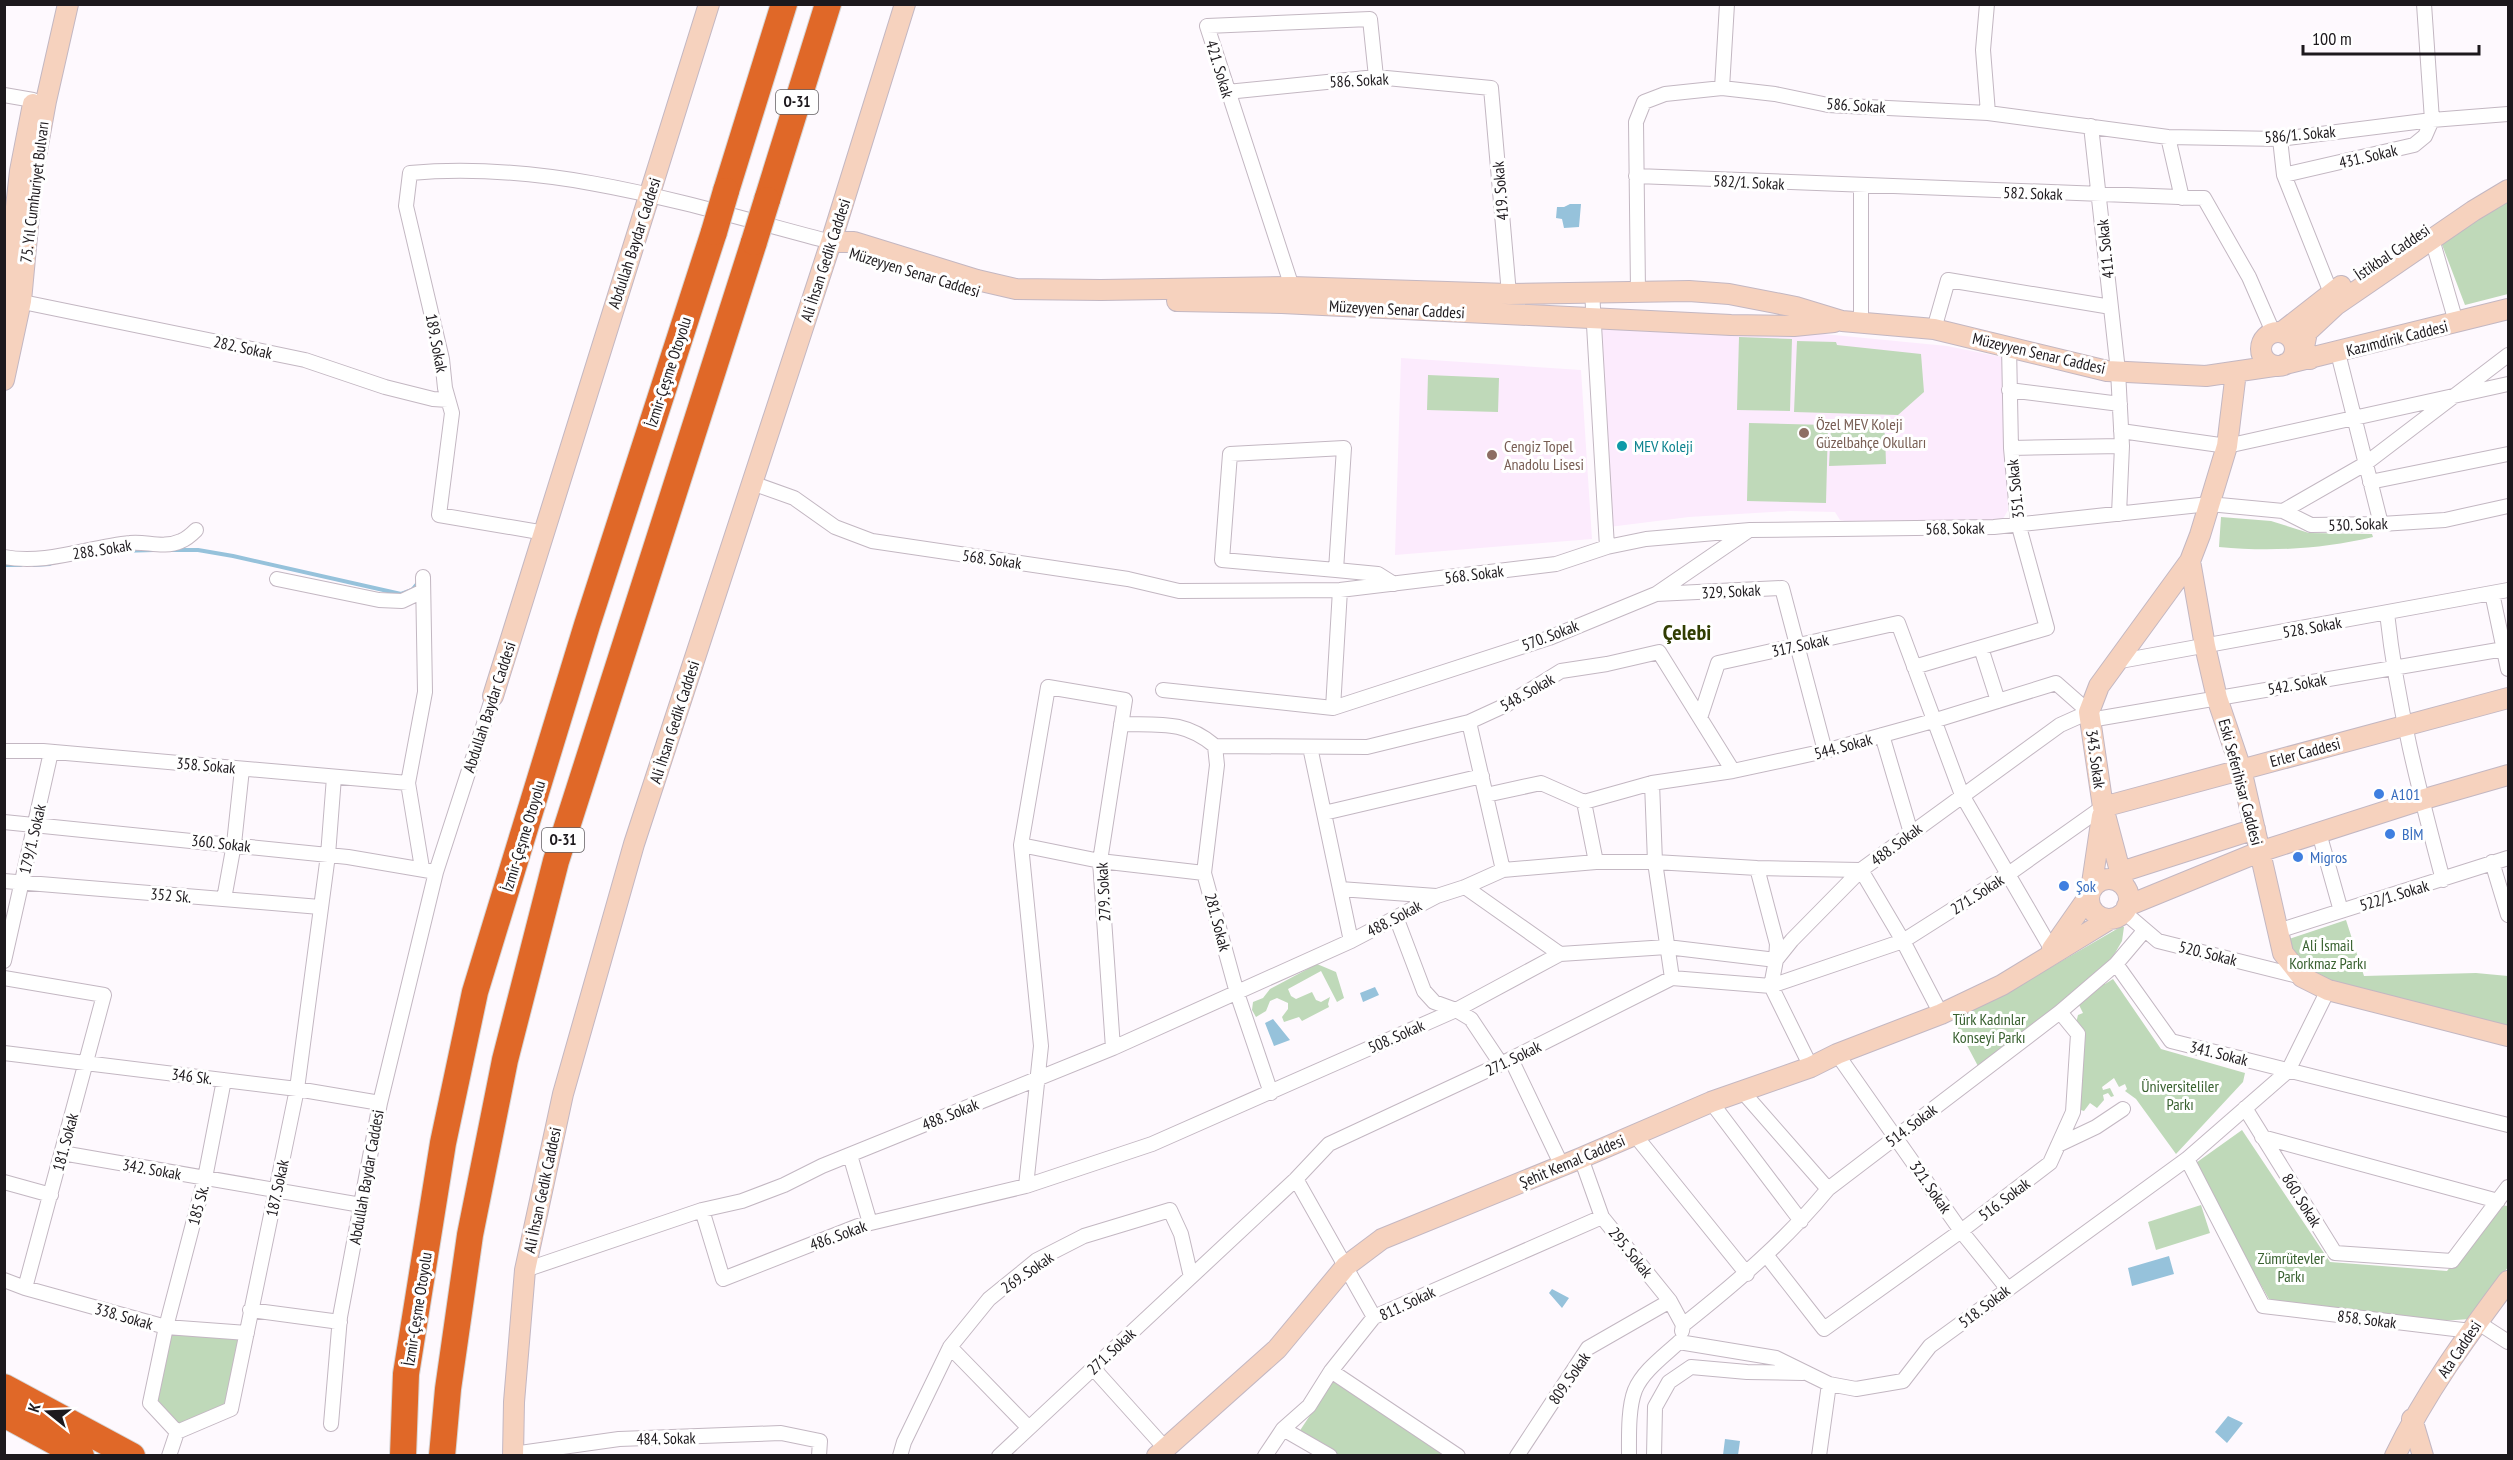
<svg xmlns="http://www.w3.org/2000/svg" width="2513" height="1460" font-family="'PT Sans Narrow',sans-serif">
<rect width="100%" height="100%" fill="#fef9fe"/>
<path fill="#fcebfd" d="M 1597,324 L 1803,332 L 1947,346 L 2002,357 L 2008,510 L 2000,524 L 1862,525 L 1840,520 L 1835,512 L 1790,511 L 1689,517 L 1609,527 Z
M 1401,358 L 1581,370 L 1592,539 L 1395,555 Z"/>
<path fill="#bfd9b9" d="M 2508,193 L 2508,294 L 2465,305 L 2441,242 Z
M 1739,337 L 1792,339 L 1790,411 L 1737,410 Z
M 1797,341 L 1836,342 L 1837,345 L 1921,354 L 1924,392 L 1898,415 L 1794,412 Z
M 1428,375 L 1499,378 L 1498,412 L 1427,410 Z
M 1749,423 L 1828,425 L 1826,503 L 1747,501 Z
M 1879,423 L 1885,434 L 1886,464 L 1829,466 L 1831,425 Z
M 2221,517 L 2271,521 L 2309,533 L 2372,534 L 2373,537 C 2322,549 2271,552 2219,547 Z
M 2346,920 L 2364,976 L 2476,973 L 2508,976 L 2508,1028 L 2324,980 L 2303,972 L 2283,941 Z
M 2122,926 L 2124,927 L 2122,941 L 2111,960 L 2075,991 L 1979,1068 L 1952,1017 L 2012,990 Z
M 1317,964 L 1336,972 L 1344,998 L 1337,1002 L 1321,971 L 1288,989 L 1291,996 L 1296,999 L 1312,992 L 1316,1000 L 1321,1002 L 1330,997 L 1328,1004 L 1329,1007 L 1302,1021 L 1299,1017 L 1284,1022 L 1282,1017 L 1288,1009 L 1288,1003 L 1277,998 L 1270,1001 L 1266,1011 L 1256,1017 L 1252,1010 L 1253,1002 L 1263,998 L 1270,989 Z
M 2113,979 L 2161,1049 L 2245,1073 L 2243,1082 L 2176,1154 L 2136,1099 L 2125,1091 L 2127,1089 L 2125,1084 L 2119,1087 L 2114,1078 L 2102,1087 L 2103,1090 L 2110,1088 L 2114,1096 L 2111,1097 L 2108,1093 L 2103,1095 L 2104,1100 L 2097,1108 L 2090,1103 L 2084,1111 L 2074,1108 L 2076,1023 L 2078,1015 L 2083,1013 L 2079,1005 L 2081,999 L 2099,984 L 2105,984 Z
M 2242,1130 L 2330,1262 L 2447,1271 L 2498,1205 L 2508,1206 L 2508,1267 L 2470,1319 L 2440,1321 L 2270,1301 L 2193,1165 Z
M 2201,1205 L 2210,1233 L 2156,1250 L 2148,1222 Z
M 166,1327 L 247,1333 L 231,1409 L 177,1432 L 150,1403 Z
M 1334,1379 L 1453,1455 L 1338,1455 L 1299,1432 Z"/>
<path fill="#96c2db" d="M 1570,204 L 1581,204 L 1579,227 L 1564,228 L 1562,219 L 1556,218 L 1557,207 L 1564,207 Z
M 1375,987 L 1379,995 L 1363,1002 L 1360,993 Z
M 1273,1019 L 1290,1040 L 1274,1046 L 1265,1023 Z
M 2169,1256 L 2174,1274 L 2132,1286 L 2128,1268 Z
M 1552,1289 L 1569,1298 L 1562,1308 L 1549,1293 Z
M 2228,1416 L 2243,1423 L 2227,1443 L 2215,1432 Z
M 1725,1439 L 1740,1441 L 1738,1455 L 1723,1455 Z"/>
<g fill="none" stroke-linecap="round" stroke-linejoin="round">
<path stroke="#96c2db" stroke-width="4" d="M 170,550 L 198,550 L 233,556 L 401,594 L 412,590 L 417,584
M 119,551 L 154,550
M 4,565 L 21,565
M 34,565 L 50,564"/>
<defs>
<path id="street" d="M 1987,4 L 1983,50 L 1988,113
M 1722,88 L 1727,4
M 1227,92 L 1376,77 L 1491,88 L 1509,294
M 4,95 L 33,100
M 2091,126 L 2118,371 L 2122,446 L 2119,514
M 2168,137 L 2182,198
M 2280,139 L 2284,175 L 2331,293
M 2284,175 L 2414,145 L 2425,136 L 2432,120 L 2424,4
M 1636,176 L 2204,198 L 2249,277 L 2273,332
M 2432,239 L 2456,322
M 1292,287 L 1207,26 L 1370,19 L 1376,77
M 1592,291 L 1607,547
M 1638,291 L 1636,122 L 1644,102 L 1665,94 L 1722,88 L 1775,94 L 1828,105 L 1988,113 L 2168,137 L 2280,139 L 2432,120 L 2508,114
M 13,300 L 305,360 L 385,387 L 433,399 L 448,400
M 1861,324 L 1861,187
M 1934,329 L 1948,280 L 2111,307
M 2338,353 L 2381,524
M 2009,390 L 2120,404
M 2121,431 L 2227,446 L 2508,384
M 2011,448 L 2122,446
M 2370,482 L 2508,454
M 752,483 L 794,498 L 835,527 L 872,541 L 1128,579 L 1179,591 L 1340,590 L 1556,564 L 1607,547 L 1646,539 L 1750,530 L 1994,527 L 2209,504 L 2283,511 L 2311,525 L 2381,524 L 2445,520 L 2508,506
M 2283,511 L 2365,464 L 2508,355
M 545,533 L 439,515 L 452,413 L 445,388 L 442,359 L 406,206 L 410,173 C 554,160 693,206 831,242
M 4,557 C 47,565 88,547 130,543 C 147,541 163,549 181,541 C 186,539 192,534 196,530
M 1336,570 L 1222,560 L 1230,454 L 1344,448 L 1336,570 L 1378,574 L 1394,584
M 277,579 L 379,600 L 402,601 L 423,591
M 2492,593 L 2508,669
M 1656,594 L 1782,588 L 1825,751
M 2387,613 C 2397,705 2419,790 2443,880
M 1981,648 L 1998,701
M 2115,662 L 2508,590
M 1914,667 L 2047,628 L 2018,523 L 2011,448 L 2009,346
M 1163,690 L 1333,708 L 1549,638 L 1656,594 L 1748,531
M 1333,708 L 1340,590
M 2090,720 L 2504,649
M 1121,724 C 1160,725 1184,720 1215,746 L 1367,747 L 1469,722
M 1882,735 L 1911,833
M 1215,746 L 1217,765 L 1204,873 L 1237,993 L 1271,1093
M 1310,747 L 1351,941
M 4,751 L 43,751 L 408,783
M 1733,771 L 1700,718 L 1718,663 L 1898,623 L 1962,795 L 2052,950
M 1652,783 L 1655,862 L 1672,978
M 1486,795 L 1541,783 L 1584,802
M 1584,802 L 1596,862
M 1324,813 L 1482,776
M 4,822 L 348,857 L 436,872
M 2319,833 L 2341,911
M 1021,845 L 1100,861 L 1204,873
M 2492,862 L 2508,915
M 422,868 L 408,783 L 425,692 L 423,577
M 1503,870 L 1469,722 L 1506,705 L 1561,671 L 1607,664 L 1659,652 L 1700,718
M 4,881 L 320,907
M 1465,887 L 1560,954
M 1340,889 L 1436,896
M 224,899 L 234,844 L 242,769
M 2124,912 L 2158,941 L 2302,977
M 1396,917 L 1424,991 L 1434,1002 L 1456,1010 L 1471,1019 L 1501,1064
M 2278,931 L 2508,858
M 4,961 L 51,752
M 2116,964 L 2171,1041 L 2508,1125
M 4,978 L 104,995 L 25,1288
M 4,1053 L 297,1089 L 380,1103
M 1837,1054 L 1961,1231 L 2007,1288
M 1511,1059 L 1562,1166
M 1811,1067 L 1771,986 L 1776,960 L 1792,940 L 1861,870 L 1903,941 L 1941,1014
M 1742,1091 L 1828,1189
M 1711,1102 L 1801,1221
M 2245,1108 L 2335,1253 L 2452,1261 L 2508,1187
M 1634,1134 L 1747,1274
M 2262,1137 L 2498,1201
M 2058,1145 L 2096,1127 L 2123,1109
M 62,1153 L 361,1205
M 850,1155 L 870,1223
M 1581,1158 L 1602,1217 L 1670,1301 L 1683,1325 L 1682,1331
M 2187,1159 L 2263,1306 L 2471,1331
M 1296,1179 L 1374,1317
M 4,1182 L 51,1195
M 1026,1186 L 1041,1046 L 1021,845 L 1048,687 L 1125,700 L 1100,861 L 1113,1048
M 702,1210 L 723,1279 L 858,1226 L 1026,1186 L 1152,1144 L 1456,1010 L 1560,954 L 1667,947 L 1776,960 L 1777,944 L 1757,868
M 1767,1256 L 1824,1329 L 1961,1231 L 2050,1163 L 2073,1112 L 2078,1034 L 2060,1012
M 525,1270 L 702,1210 L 742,1201 L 784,1185 L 822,1166 L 1113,1048 L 1351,941 L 1437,896 L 1465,887 L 1503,870 L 1596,862 L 1655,862 L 1757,868 L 1861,870 L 2060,725 L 2089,712 L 2056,683 L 1933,721 L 1825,751 L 1733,771 L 1652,783 L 1584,802
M 4,1280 L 25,1288 L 166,1327 L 247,1333
M 250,1310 L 340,1322
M 2477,1322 L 2508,1342
M 1683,1325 C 1736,1283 1785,1241 1828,1189 L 2060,1012 L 2116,964 L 2144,931
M 1679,1342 L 1776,1358 L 1829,1384 L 1856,1389 L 1903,1381 L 1930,1346 L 2187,1159 L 2288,1071 L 2328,990
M 950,1347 L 1028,1427
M 1093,1368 L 1165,1448
M 1331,1371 L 1458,1456
M 331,1424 L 340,1317 L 380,1103 L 436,872 L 493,696
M 1283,1429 L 1330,1456
M 177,1432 L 231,1409 L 297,1089 L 328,855 L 334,777
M 177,1432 L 150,1403 L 166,1327 L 205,1178 L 224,1080
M 513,1454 L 619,1439 L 781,1433 L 820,1441 L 819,1456
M 169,1456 L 177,1432
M 900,1456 L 904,1442 L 950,1347 L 989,1299 L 1037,1260 L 1084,1236 L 1170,1210 L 1181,1234 L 1191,1277
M 999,1456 L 1296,1179 L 1329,1144 L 1501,1064 L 1672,978 L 1771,986 L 1903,941 L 2007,875 L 2103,807
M 1265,1456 L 1283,1429 L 1309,1406 L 1331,1371 L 1374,1317 L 1602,1217
M 1517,1456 L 1588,1348 L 1670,1301
M 1629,1456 C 1629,1436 1628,1408 1635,1390 C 1643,1371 1664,1356 1679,1342
M 1654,1456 L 1655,1407 L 1669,1382 L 1691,1367 L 1747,1372 L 1803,1373
M 1819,1456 L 1829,1384"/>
<path id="secondary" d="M 831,242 L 854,242 L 977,280 L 1016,289 L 1101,290 L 1292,287 L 1509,294 L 1689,291 L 1729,294 L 1796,307 L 1842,321 L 1934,329 L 2107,371 L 2206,376 L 2274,366
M 1177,301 L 1282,303 L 1731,325 L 1794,326 L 1834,322
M 4,315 L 20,171 L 33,104
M2261 349a17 17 0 1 1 34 0a17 17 0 1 1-34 0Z
M 2282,332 L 2341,286
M 2310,359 L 2304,347 L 2307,332 L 2336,305 L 2473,211 L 2508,190
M 2285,364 L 2508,309
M 2236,372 L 2227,446 L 2200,535 L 2190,561 L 2205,646 L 2217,698 L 2241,769 L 2283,953 L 2302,977 L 2328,990 L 2508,1036
M 4,380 L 21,301 L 33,172 L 46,101 L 68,4
M 493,696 L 709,4
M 2103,807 L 2508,698
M 2121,872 L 2255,829
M2089 899a20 20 0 1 1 40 0a20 20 0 1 1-40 0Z
M 2124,886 L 2103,807 L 2089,712 L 2099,686 L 2190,561
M 2091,890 L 2102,816
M 2127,906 L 2259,852 L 2421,800 L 2508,775
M 2052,949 L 2089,896
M 2412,1419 L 2423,1456
M 513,1456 L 514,1402 L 525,1270 L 563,1094 L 634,844 L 831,242 L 905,4
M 1157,1456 L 1277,1349 L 1346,1266 L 1382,1239 L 1581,1158 L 1711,1102 L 1811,1067 L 1837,1054 L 1941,1014 L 2002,985 L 2110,919
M 2395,1456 C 2425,1393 2467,1336 2508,1281"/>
<path id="highway" d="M 726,191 L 784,4
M 767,200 L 828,4
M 4,1387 L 132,1456
M 4,1414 L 81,1456
M 403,1456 L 406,1374 L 443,1143 L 475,992 L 587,625 L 714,232
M 442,1456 L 448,1389 L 470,1235 L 505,1060 L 556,861 L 754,242"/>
</defs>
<use href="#street" stroke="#c3b7c2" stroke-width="16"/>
<use href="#secondary" stroke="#c3b7c2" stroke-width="22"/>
<use href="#highway" stroke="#d6d6d6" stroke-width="28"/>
<use href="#street" stroke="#fff" stroke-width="14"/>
<use href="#secondary" stroke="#f6d2be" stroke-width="20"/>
<use href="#highway" stroke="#e06828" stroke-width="26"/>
<defs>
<path id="highway-bridge" d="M 714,232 L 726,191
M 754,242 L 767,200"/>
</defs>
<use href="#highway-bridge" stroke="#d6d6d6" stroke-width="28" stroke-linecap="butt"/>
<use href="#highway-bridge" stroke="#e06828" stroke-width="26"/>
</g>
<g fill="#8d6e63" stroke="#fff" stroke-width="2">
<circle cx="1804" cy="433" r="6"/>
<circle cx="1492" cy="455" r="6"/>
</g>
<circle fill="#0f9aa8" stroke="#fff" stroke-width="2" cx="1622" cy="446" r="6"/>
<g fill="#3f7fe0" stroke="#fff" stroke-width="2">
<circle cx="2379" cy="794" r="6"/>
<circle cx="2390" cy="834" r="6"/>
<circle cx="2298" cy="857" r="6"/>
<circle cx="2064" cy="886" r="6"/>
</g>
<g text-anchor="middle" stroke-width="6" stroke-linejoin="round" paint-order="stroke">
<g fill="#fff" stroke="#615e61" stroke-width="1.5">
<rect x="776" y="90" width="42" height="24" rx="4.5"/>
<rect x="542" y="828" width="42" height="24" rx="4.5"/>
</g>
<g font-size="15" font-weight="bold" fill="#1d191d">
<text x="797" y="107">O-31</text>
<text x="563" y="845">O-31</text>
</g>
<g font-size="16" fill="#1d191d" stroke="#fff">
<text transform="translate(1220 69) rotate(73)" y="6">421. Sokak</text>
<text transform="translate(1359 80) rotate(-3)" y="6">586. Sokak</text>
<text transform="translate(1856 105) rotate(4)" y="6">586. Sokak</text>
<text transform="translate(2300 134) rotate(-5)" y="6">586/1. Sokak</text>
<text transform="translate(2368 156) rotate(-13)" y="6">431. Sokak</text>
<text transform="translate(1749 182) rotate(3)" y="6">582/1. Sokak</text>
<text transform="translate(1500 191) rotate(-95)" y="6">419. Sokak</text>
<text transform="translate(34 192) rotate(-83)" y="6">75. Yıl Cumhuriyet Bulvarı</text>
<text transform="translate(2033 193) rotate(2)" y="6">582. Sokak</text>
<text transform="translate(634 243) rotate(-72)" y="6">Abdullah Baydar Caddesi</text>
<text transform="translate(2105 249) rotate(-96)" y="6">411. Sokak</text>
<text transform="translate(2392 252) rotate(-34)" y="6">İstikbal Caddesi</text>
<text transform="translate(825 260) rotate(-72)" y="6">Ali İhsan Gedik Caddesi</text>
<text transform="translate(915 272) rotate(17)" y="6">Müzeyyen Senar Caddesi</text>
<text transform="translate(1397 309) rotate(3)" y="6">Müzeyyen Senar Caddesi</text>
<text transform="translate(2397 338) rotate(-14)" y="6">Kazımdirik Caddesi</text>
<text transform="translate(437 343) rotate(79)" y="6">189. Sokak</text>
<text transform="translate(243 347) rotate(12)" y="6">282. Sokak</text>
<text transform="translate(2039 353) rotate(13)" y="6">Müzeyyen Senar Caddesi</text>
<text transform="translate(668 372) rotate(-72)" y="6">İzmir-Çeşme Otoyolu</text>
<text transform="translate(2015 489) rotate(-96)" y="6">351. Sokak</text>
<text transform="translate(2358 524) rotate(-2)" y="6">530. Sokak</text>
<text transform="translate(1955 528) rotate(-1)" y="6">568. Sokak</text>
<text transform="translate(102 549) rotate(-9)" y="6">288. Sokak</text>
<text transform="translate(992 559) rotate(8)" y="6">568. Sokak</text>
<text transform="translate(1474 574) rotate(-7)" y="6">568. Sokak</text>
<text transform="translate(1731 591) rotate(-3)" y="6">329. Sokak</text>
<text transform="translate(2312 627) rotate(-10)" y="6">528. Sokak</text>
<text transform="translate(1550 635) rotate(-21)" y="6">570. Sokak</text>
<text transform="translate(1800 645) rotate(-12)" y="6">317. Sokak</text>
<text transform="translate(2297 684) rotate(-10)" y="6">542. Sokak</text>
<text transform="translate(1527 692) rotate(-30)" y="6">548. Sokak</text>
<text transform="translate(489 707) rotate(-72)" y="6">Abdullah Baydar Caddesi</text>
<text transform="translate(674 722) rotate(-72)" y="6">Ali İhsan Gedik Caddesi</text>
<text transform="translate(1843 746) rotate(-15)" y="6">544. Sokak</text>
<text transform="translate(2305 752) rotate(-15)" y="6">Erler Caddesi</text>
<text transform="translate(2096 759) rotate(82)" y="6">343. Sokak</text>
<text transform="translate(206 765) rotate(5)" y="6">358. Sokak</text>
<text transform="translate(2241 782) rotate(75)" y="6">Eski Seferihisar Caddesi</text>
<text transform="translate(523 836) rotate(-73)" y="6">İzmir-Çeşme Otoyolu</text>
<text transform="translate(32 839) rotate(-77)" y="6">179/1. Sokak</text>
<text transform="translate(221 843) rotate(6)" y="6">360. Sokak</text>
<text transform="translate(1896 844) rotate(-37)" y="6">488. Sokak</text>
<text transform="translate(1103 892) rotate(-93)" y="6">279. Sokak</text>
<text transform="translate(1977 894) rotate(-33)" y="6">271. Sokak</text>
<text transform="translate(171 895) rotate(5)" y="6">352 Sk.</text>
<text transform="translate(2394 895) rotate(-17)" y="6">522/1. Sokak</text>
<text transform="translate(1394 918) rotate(-28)" y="6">488. Sokak</text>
<text transform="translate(1218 922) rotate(75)" y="6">281. Sokak</text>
<text transform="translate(2208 953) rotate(14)" y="6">520. Sokak</text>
<text transform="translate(1396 1036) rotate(-24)" y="6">508. Sokak</text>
<text transform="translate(2219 1053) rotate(14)" y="6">341. Sokak</text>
<text transform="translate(1513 1058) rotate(-26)" y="6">271. Sokak</text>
<text transform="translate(192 1076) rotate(7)" y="6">346 Sk.</text>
<text transform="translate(950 1114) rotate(-22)" y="6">488. Sokak</text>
<text transform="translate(1911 1125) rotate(-37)" y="6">514. Sokak</text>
<text transform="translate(65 1142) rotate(-75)" y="6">181. Sokak</text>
<text transform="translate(1572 1161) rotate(-23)" y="6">Şehit Kemal Caddesi</text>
<text transform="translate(152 1169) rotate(10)" y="6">342. Sokak</text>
<text transform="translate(366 1177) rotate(-80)" y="6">Abdullah Baydar Caddesi</text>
<text transform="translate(1931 1187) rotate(55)" y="6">321. Sokak</text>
<text transform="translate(277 1188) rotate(-78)" y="6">187. Sokak</text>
<text transform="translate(542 1190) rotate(-78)" y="6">Ali İhsan Gedik Caddesi</text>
<text transform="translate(2004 1199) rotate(-37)" y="6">516. Sokak</text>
<text transform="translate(2302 1200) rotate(58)" y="6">860. Sokak</text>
<text transform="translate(198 1205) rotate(-75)" y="6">185 Sk.</text>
<text transform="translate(838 1235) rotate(-20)" y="6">486. Sokak</text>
<text transform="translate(1631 1252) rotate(51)" y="6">295. Sokak</text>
<text transform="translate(1027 1272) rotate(-35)" y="6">269. Sokak</text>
<text transform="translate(1407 1303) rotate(-25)" y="6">811. Sokak</text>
<text transform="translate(1984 1306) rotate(-37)" y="6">518. Sokak</text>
<text transform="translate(417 1309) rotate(-81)" y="6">İzmir-Çeşme Otoyolu</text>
<text transform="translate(124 1316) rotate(16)" y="6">338. Sokak</text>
<text transform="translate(2367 1319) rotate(7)" y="6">858. Sokak</text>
<text transform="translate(2459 1349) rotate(-56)" y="6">Ata Caddesi</text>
<text transform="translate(1111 1351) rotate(-43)" y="6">271. Sokak</text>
<text transform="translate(1569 1378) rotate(-55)" y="6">809. Sokak</text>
<text transform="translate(666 1438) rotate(-1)" y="6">484. Sokak</text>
</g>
<g font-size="16" fill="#785e54" stroke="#fff" text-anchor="start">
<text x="1816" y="430">Özel MEV Koleji<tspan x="1816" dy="18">Güzelbahçe Okulları</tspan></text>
<text x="1504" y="452">Cengiz Topel<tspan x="1504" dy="18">Anadolu Lisesi</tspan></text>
</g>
<g font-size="16" fill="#0d838f" stroke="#fff" text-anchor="start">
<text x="1634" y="452">MEV Koleji</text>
</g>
<g font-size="16" fill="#366cbe" stroke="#fff" text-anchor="start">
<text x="2391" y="800">A101</text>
<text x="2402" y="840">BİM</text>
<text x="2310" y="863">Migros</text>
<text x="2076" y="892">Şok</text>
</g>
<g font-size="16" fill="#396130" stroke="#fff">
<text x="2328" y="951">Ali İsmail<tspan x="2328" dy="18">Korkmaz Parkı</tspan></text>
<text x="1989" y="1025">Türk Kadınlar<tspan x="1989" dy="18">Konseyi Parkı</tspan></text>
<text x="2180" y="1092">Üniversiteliler<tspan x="2180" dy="18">Parkı</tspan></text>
<text x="2291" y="1264">Zümrütevler<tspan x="2291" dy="18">Parkı</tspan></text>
</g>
<g font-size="22" font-weight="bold" fill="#313d02" stroke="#fff">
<text x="1687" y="640">Çelebi</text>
</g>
</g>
<rect width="2513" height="1460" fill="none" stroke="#1d191d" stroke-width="12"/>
<g transform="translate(48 1412) rotate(288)" stroke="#ffffff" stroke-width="4.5" paint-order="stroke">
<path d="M0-4.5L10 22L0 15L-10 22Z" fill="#1d191d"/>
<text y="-9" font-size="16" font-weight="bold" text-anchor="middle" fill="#1d191d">K</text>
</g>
<path d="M2303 45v9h176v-9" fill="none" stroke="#1d191d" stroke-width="3"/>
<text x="2312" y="45" font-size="18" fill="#1d191d" stroke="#ffffff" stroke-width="4.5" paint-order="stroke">100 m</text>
</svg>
